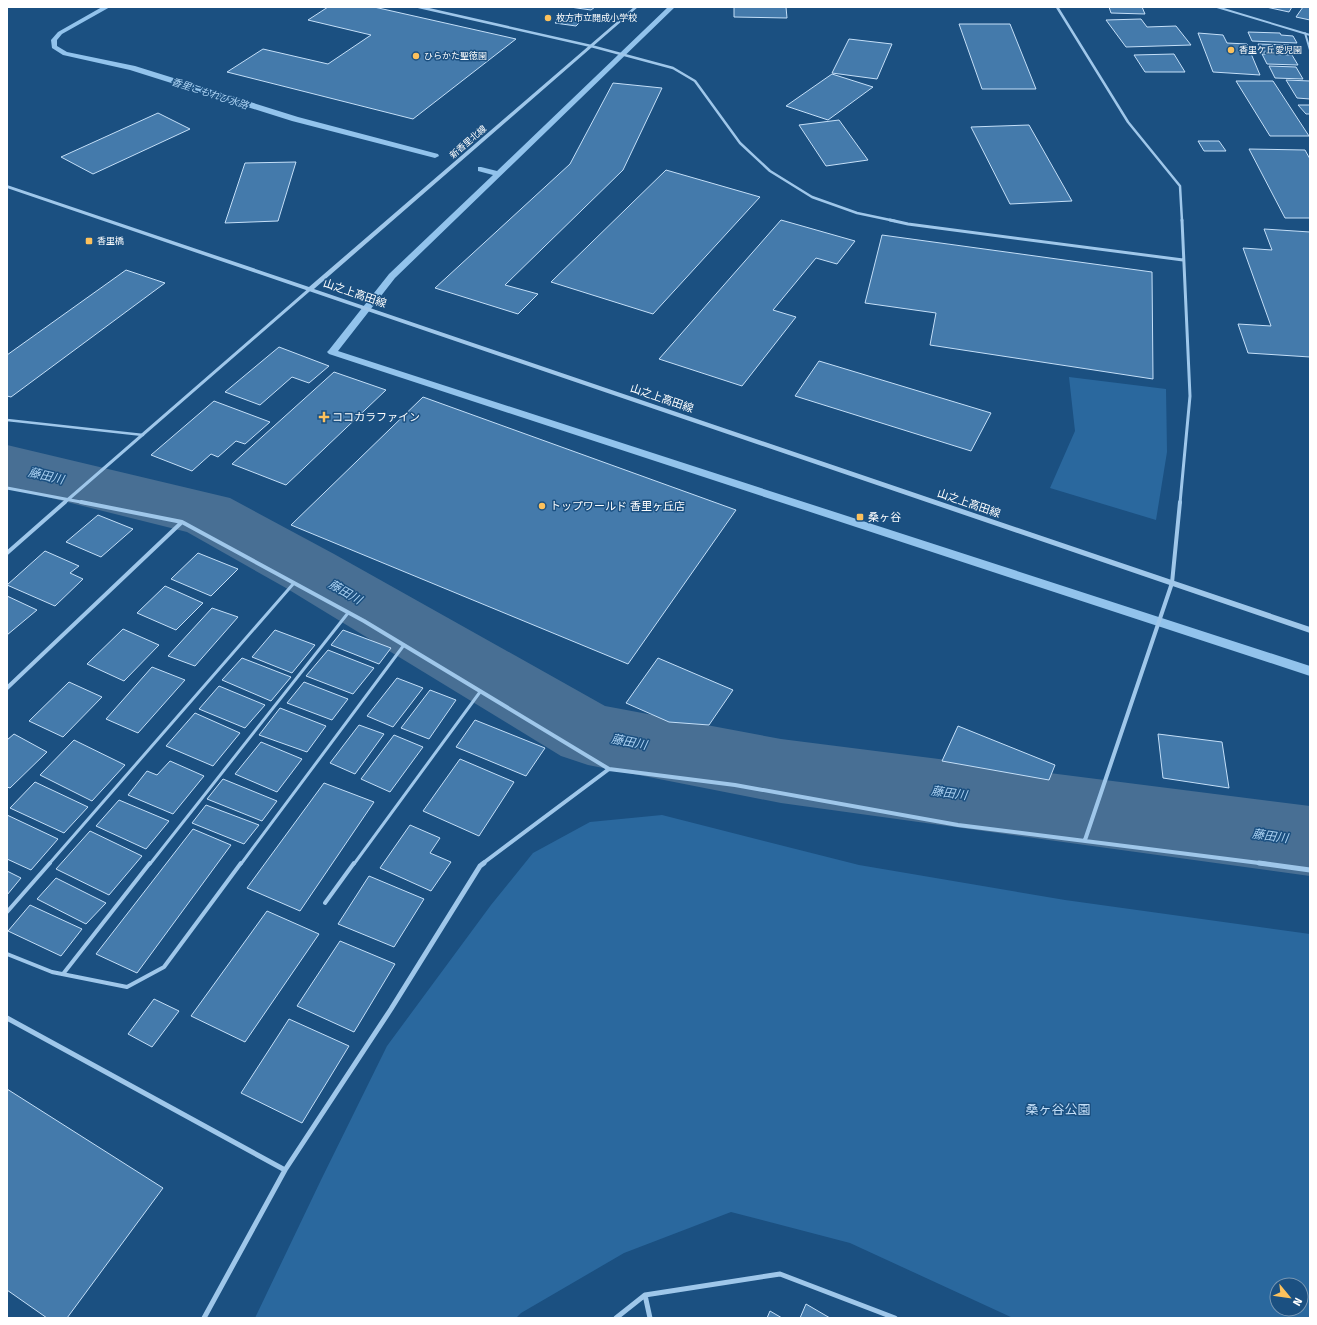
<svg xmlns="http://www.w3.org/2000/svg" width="1317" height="1325" font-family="'Fira Sans','Noto Sans JP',sans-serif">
<rect width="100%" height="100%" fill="#1b5081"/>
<path fill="#2a689e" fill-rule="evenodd" d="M 1069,377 L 1166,389 L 1167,452 L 1156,520 L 1050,488 L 1075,431 Z
M 662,815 L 859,865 L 1065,900 L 1310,934 L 1310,1318 L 1013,1318 L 850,1243 L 731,1212 L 624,1253 L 521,1313 L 516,1318 L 255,1318 L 321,1180 L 387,1046 L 491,905 L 533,853 L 590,822 ZM 1277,1285 L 1301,1285 L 1301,1309 L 1277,1309 Z"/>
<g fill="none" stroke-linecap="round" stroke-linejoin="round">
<path fill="#92c3ec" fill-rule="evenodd" d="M 102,7 L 110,7 L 62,34 L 57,40 L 57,46 L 67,52 L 135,66 L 298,117 L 438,154 L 439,156 L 435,158 L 292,121 L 130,70 L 63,55 L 52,48 L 51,40 L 58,32 Z
M 668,7 L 675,7 L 395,278 L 338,351 L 1310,666 L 1310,676 L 329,354 L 327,352 L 329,350 L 389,274 L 493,175 L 478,171 L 478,167 L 481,167 L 497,171 Z"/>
<path fill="#486f94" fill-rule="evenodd" d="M 7,445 L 230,498 L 334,554 L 605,706 L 781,739 L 1310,806 L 1310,876 L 781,803 L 588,765 L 561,756 L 286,588 L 187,532 L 7,487 Z"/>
</g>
<path fill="#447aab" stroke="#c4dff8" d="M 328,7 L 374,7 L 516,39 L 413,119 L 227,72 L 263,49 L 328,64 L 371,35 L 308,20 Z
M 570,7 L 595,7 L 591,10 Z
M 734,7 L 786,7 L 787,18 L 734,17 Z
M 1109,7 L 1142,7 L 1145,14 L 1111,13 Z
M 1266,7 L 1292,7 L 1289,12 Z
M 1303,7 L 1310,7 L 1310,20 L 1296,17 Z
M 562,15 L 583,19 L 576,26 L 555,23 Z
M 1141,19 L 1147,27 L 1176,26 L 1191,45 L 1126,47 L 1106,20 Z
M 959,24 L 1010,24 L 1036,89 L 982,89 Z
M 1248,32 L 1280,33 L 1281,35 L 1293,36 L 1297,43 L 1252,41 Z
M 1198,33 L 1223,35 L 1227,43 L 1247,44 L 1260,75 L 1213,72 Z
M 849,39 L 892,44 L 877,79 L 832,73 Z
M 1258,44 L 1289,45 L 1293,53 L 1262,52 Z
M 1174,54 L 1185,72 L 1145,72 L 1134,55 Z
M 1262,54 L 1292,55 L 1298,65 L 1267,64 Z
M 1269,66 L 1296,67 L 1303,79 L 1275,78 Z
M 832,74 L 873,87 L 828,120 L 786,106 Z
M 1286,80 L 1310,81 L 1310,99 L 1297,98 Z
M 1236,81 L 1273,81 L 1309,136 L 1270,136 Z
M 613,83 L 662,88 L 623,170 L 505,285 L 538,294 L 518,314 L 435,288 L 570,164 Z
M 1298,105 L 1310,105 L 1310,114 L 1306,114 Z
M 158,113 L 190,129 L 93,174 L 61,157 Z
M 839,120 L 868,160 L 826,166 L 799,125 Z
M 1029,125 L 1072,201 L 1010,204 L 971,127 Z
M 1198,141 L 1219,141 L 1226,151 L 1204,151 Z
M 1249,149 L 1305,150 L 1310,159 L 1310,218 L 1285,218 Z
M 296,162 L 278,221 L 225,223 L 245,163 Z
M 666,170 L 760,197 L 653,314 L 551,282 Z
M 781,220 L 855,241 L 837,264 L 816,258 L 773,310 L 796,317 L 742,386 L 659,359 Z
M 1264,229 L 1310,232 L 1310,357 L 1248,353 L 1238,324 L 1271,326 L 1243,248 L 1272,250 Z
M 882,235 L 1152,272 L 1153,379 L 930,345 L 936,313 L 865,303 Z
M 126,270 L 165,283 L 11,397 L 7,396 L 7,355 Z
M 279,347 L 329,366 L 309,383 L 292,377 L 260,405 L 225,392 Z
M 819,361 L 991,413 L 971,451 L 795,396 Z
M 334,372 L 386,390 L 286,485 L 232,464 Z
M 423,397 L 736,510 L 628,664 L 291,525 Z
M 214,401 L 270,422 L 245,444 L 236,441 L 218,457 L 211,454 L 192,471 L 151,455 Z
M 98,515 L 133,529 L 101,557 L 66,542 Z
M 45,551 L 79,566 L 70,573 L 83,579 L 55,606 L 7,585 Z
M 198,553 L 238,569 L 211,596 L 171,579 Z
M 165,586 L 203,603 L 176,630 L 137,613 Z
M 7,596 L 37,610 L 7,635 Z
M 212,608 L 238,617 L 195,666 L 168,656 Z
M 123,629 L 159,645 L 124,681 L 87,664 Z
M 275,630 L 315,645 L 292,673 L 252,657 Z
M 343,630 L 391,648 L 379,664 L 331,645 Z
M 328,650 L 374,668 L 353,694 L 306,676 Z
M 242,658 L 291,677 L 271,701 L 222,680 Z
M 658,658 L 733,690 L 709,725 L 669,722 L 626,703 Z
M 152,667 L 185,680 L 138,733 L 106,719 Z
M 397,678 L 423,688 L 393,727 L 367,716 Z
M 69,682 L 102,697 L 63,737 L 29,721 Z
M 304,682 L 348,699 L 332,720 L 287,703 Z
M 219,686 L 265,705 L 245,728 L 199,709 Z
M 430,690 L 456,700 L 429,739 L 401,728 Z
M 280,708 L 326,726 L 307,752 L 259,735 Z
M 195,713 L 240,733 L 213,766 L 166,746 Z
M 475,720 L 545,748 L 526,776 L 456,747 Z
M 359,725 L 384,734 L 355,774 L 330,763 Z
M 958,726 L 1055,765 L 1049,780 L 942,761 Z
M 14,734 L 47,752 L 10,788 L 7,787 L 7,740 Z
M 1158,734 L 1222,742 L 1229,788 L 1163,778 Z
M 394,735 L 423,747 L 390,792 L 361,779 Z
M 74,740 L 125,765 L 92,801 L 40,775 Z
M 261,742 L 302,759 L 277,792 L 235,774 Z
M 460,759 L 514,782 L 479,836 L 423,811 Z
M 170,761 L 204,776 L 173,814 L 128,795 L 147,771 L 157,775 Z
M 223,779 L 277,801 L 262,821 L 207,799 Z
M 35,782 L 88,807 L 64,833 L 10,808 Z
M 324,783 L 374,802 L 300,911 L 247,888 Z
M 119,800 L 169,821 L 146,849 L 96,826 Z
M 206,805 L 259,825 L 244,844 L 192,823 Z
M 7,815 L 58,839 L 31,870 L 7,859 Z
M 410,825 L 440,838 L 430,853 L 451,862 L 431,891 L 380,868 Z
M 193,829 L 231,845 L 137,973 L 96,954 Z
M 90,831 L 142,856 L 109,895 L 56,869 Z
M 7,871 L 21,878 L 7,895 Z
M 369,876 L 424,899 L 394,947 L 338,924 Z
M 56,878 L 106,903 L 86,924 L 37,899 Z
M 30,905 L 82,929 L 61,956 L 8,931 Z
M 267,911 L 319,934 L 245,1042 L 191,1016 Z
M 340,941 L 395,964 L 354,1032 L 297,1006 Z
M 154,999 L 179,1011 L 152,1047 L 128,1034 Z
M 289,1019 L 349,1046 L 302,1123 L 241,1093 Z
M 7,1089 L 163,1188 L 67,1318 L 47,1318 L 7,1290 Z
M 806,1304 L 830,1318 L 800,1318 Z
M 770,1311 L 782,1318 L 767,1318 Z"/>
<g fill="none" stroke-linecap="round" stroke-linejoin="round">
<path stroke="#9fc7ea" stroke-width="2" d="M 1217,7 L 1310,35
M 1305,33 L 1310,50"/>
<path stroke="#9fc7ea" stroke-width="2.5" d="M 7,420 L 143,435"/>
<path stroke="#9fc7ea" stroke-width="3" d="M 49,864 L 294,583
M 150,864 L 348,613
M 241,864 L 404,645
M 354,864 L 480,692"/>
<path stroke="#9fc7ea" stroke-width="4" d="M 325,903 L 354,863
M 7,912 L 50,863
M 7,954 L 52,972 L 127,987 L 164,967 L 241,863
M 63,974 L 150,863"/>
<path stroke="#9fc7ea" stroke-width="2.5" d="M 419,7 L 591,46 L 673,68 L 695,81 L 740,143 L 770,171 L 812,197 L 857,213 L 895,221
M 1057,7 L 1128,122 L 1180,186 L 1182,221"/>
<path stroke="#9fc7ea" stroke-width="3" d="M 890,220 L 908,224 L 1183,260
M 7,488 L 86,503
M 64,503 L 310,289
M 1180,503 L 1190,396 L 1182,220"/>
<path stroke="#9fc7ea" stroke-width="4" d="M 81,502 L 182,522 L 364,621 L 609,769 L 735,785 L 958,825 L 1267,864
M 7,553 L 65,502
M 7,688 L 182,522
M 1085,840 L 1172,583 L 1180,502
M 482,864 L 609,769"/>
<path stroke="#9fc7ea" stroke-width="5" d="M 1259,863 L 1310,870
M 7,1018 L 285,1170
M 645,1295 L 650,1318
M 204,1318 L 285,1170 L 391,1009 L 480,866 L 484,863
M 616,1318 L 645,1295 L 780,1274 L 895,1318"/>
<path fill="#9fc7ea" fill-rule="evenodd" d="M 634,7 L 638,7 L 314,289 L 1310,627 L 1310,633 L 7,188 L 7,185 L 309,287 Z"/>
</g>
<g fill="#fcc15c" stroke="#1b5081" stroke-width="1.5">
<circle cx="548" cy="18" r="4"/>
<circle cx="1231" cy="50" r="4"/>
<circle cx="416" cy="56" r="4"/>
<rect x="85" y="237" width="8" height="8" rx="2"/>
<path d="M322 411h4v4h4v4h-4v4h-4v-4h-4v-4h4z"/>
<circle cx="542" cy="506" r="4"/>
<rect x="856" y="513" width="8" height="8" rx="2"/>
</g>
<g text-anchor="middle" stroke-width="3" stroke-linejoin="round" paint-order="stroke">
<g font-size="9" fill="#fff" stroke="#1b5081" text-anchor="start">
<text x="556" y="21">枚方市立開成小学校</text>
<text x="1239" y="53">香里ケ丘愛児園</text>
<text x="424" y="59">ひらかた聖徳園</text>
<text x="97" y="244">香里橋</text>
</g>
<g font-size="9" fill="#fff" stroke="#1b5081">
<text transform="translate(468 142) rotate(-41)" y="3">新香里北線</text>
</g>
<g font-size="10" font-style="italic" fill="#aad1f2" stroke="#1b5081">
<text transform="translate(210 93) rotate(18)" y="4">香里こもれび水路</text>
</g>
<g font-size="11" fill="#fff" stroke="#1b5081">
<text transform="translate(355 293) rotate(19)" y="4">山之上高田線</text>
<text transform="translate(662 398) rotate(19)" y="4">山之上高田線</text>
<text transform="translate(969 503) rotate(19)" y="4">山之上高田線</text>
</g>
<g font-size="11" fill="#fff" stroke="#1b5081" text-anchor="start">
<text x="332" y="421">ココカラファイン</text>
<text x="550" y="510">トップワールド 香里ヶ丘店</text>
<text x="868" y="521">桑ヶ谷</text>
</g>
<g font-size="12" font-style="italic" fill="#aad1f2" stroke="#1b5081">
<text transform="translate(46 476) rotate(13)" y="4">藤田川</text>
<text transform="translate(345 592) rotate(30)" y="4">藤田川</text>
<text transform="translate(629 742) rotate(11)" y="4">藤田川</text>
<text transform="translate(949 793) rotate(8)" y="4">藤田川</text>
<text transform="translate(1270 836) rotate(8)" y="4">藤田川</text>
</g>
<g font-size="13" fill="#c4dff8" stroke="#1b5081">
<text x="1058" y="1114">桑ヶ谷公園</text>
</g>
</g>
<rect width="1317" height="1325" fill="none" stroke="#ffffff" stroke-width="16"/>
<g transform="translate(1289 1297) rotate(119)"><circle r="19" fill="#1b5081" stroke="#7696b3"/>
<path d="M0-3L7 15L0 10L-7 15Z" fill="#fcc15c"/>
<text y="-6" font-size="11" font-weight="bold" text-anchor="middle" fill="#ffffff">N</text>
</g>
</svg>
